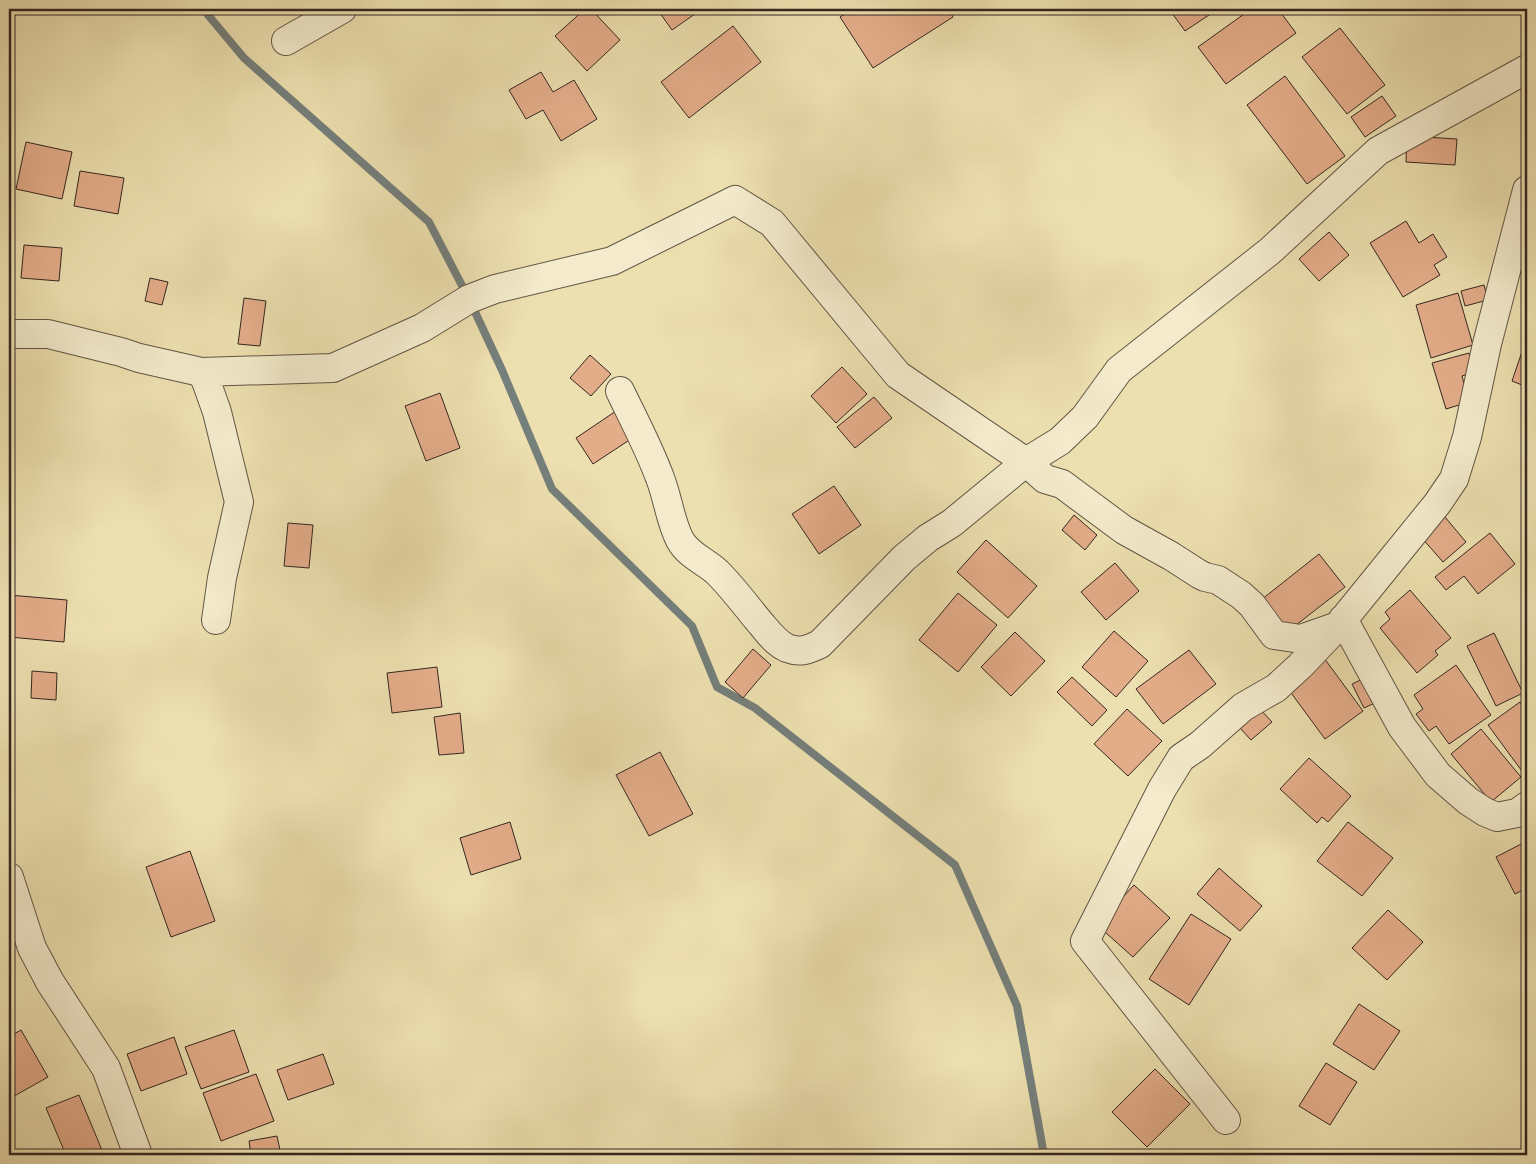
<svg xmlns="http://www.w3.org/2000/svg" width="1536" height="1164" font-family="'EB Garamond',serif">
<rect width="100%" height="100%" fill="#ede0b0"/>
<filter id="stains"><feTurbulence type="fractalNoise" baseFrequency=".004" numOctaves="4"/><feColorMatrix values="0 0 0 0 .2 0 0 0 0 .09 0 0 0 0 .02 0 0 0 .5 -.17"/></filter>
<radialGradient id="worn" r=".72"><stop offset=".6" stop-color="#630" stop-opacity="0"/><stop offset="1" stop-color="#630" stop-opacity=".3"/></radialGradient>
<g fill="none" stroke-linecap="round" stroke-linejoin="round">
<path stroke="#757f7b" stroke-width="8" d="M 203,9 L 244,58 L 429,222 L 469,299 L 502,370 L 552,489 L 692,626 L 717,687 L 755,708 L 955,865 L 1017,1006 L 1044,1155"/>
</g>
<path fill="#e4ad8a" stroke="#342720" d="M 585,9 L 591,9 L 620,40 L 587,71 L 555,36 Z
M 657,9 L 702,9 L 672,30 Z
M 853,9 L 948,9 L 953,17 L 873,68 L 840,17 Z
M 1169,9 L 1218,9 L 1185,31 Z
M 1251,9 L 1278,9 L 1296,33 L 1226,84 L 1198,47 Z
M 733,26 L 761,62 L 689,118 L 661,82 Z
M 1340,28 L 1385,85 L 1347,114 L 1302,57 Z
M 541,72 L 553,92 L 574,80 L 597,119 L 561,141 L 543,110 L 526,119 L 509,90 Z
M 1285,76 L 1345,156 L 1307,184 L 1247,105 Z
M 1382,96 L 1396,116 L 1365,137 L 1351,117 Z
M 1407,136 L 1457,139 L 1455,165 L 1406,162 Z
M 26,142 L 72,152 L 62,199 L 16,189 Z
M 80,171 L 124,178 L 118,214 L 74,206 Z
M 1406,221 L 1419,243 L 1433,234 L 1447,257 L 1434,265 L 1440,275 L 1403,297 L 1370,243 Z
M 1329,232 L 1349,255 L 1319,281 L 1299,259 Z
M 24,245 L 62,248 L 59,281 L 21,278 Z
M 150,278 L 168,282 L 162,305 L 145,301 Z
M 1484,285 L 1488,300 L 1465,306 L 1461,291 Z
M 1458,293 L 1473,345 L 1431,358 L 1416,305 Z
M 244,298 L 266,301 L 260,346 L 238,344 Z
M 1527,337 L 1527,387 L 1512,381 Z
M 1469,353 L 1475,372 L 1462,376 L 1469,402 L 1446,409 L 1432,363 Z
M 590,355 L 611,374 L 591,396 L 570,378 Z
M 842,367 L 867,394 L 836,423 L 811,396 Z
M 440,393 L 460,448 L 426,461 L 405,406 Z
M 874,397 L 892,418 L 855,448 L 837,427 Z
M 619,409 L 637,435 L 593,464 L 576,438 Z
M 834,486 L 861,525 L 819,554 L 792,514 Z
M 1074,515 L 1097,535 L 1085,550 L 1062,530 Z
M 1445,517 L 1466,542 L 1443,562 L 1421,537 Z
M 288,523 L 313,525 L 309,568 L 284,566 Z
M 1490,533 L 1515,564 L 1478,594 L 1464,576 L 1446,590 L 1435,577 Z
M 986,540 L 1037,586 L 1008,618 L 957,572 Z
M 1319,554 L 1345,587 L 1287,632 L 1261,600 Z
M 1115,563 L 1139,591 L 1106,620 L 1081,592 Z
M 1410,590 L 1451,638 L 1435,651 L 1438,655 L 1417,673 L 1380,628 L 1390,619 L 1385,612 Z
M 958,593 L 997,625 L 958,672 L 919,640 Z
M 9,595 L 67,600 L 64,642 L 9,637 Z
M 1114,631 L 1148,661 L 1116,697 L 1082,667 Z
M 1015,632 L 1045,661 L 1011,696 L 981,667 Z
M 1494,633 L 1523,693 L 1496,706 L 1467,646 Z
M 753,649 L 771,665 L 743,698 L 725,682 Z
M 1189,650 L 1216,684 L 1163,724 L 1136,689 Z
M 1324,658 L 1363,711 L 1325,739 L 1286,686 Z
M 1456,665 L 1491,715 L 1449,744 L 1436,726 L 1429,731 L 1416,714 L 1423,709 L 1414,695 Z
M 437,667 L 442,707 L 392,713 L 387,673 Z
M 32,671 L 57,673 L 56,700 L 31,698 Z
M 1072,677 L 1107,710 L 1092,726 L 1057,692 Z
M 1365,678 L 1377,702 L 1364,708 L 1352,684 Z
M 1520,702 L 1527,711 L 1527,778 L 1488,725 Z
M 1127,709 L 1162,741 L 1128,776 L 1094,744 Z
M 1261,710 L 1272,722 L 1251,740 L 1240,728 Z
M 460,713 L 464,753 L 439,755 L 434,717 Z
M 1481,729 L 1521,777 L 1491,802 L 1451,754 Z
M 660,752 L 693,814 L 649,836 L 616,775 Z
M 1309,758 L 1351,796 L 1328,822 L 1322,817 L 1317,823 L 1280,789 Z
M 510,822 L 521,859 L 471,875 L 460,838 Z
M 1348,822 L 1393,858 L 1362,896 L 1317,861 Z
M 1527,841 L 1527,888 L 1515,894 L 1496,857 Z
M 190,851 L 215,921 L 171,937 L 146,867 Z
M 1219,868 L 1262,906 L 1240,931 L 1197,894 Z
M 1134,885 L 1170,918 L 1133,957 L 1097,925 Z
M 1388,910 L 1423,942 L 1387,980 L 1352,948 Z
M 1191,914 L 1231,939 L 1189,1005 L 1149,979 Z
M 1359,1004 L 1400,1031 L 1374,1070 L 1333,1044 Z
M 21,1030 L 48,1077 L 9,1099 L 9,1037 Z
M 234,1030 L 249,1072 L 201,1089 L 185,1047 Z
M 174,1037 L 187,1074 L 141,1091 L 127,1054 Z
M 323,1054 L 334,1084 L 288,1100 L 277,1070 Z
M 1326,1063 L 1357,1082 L 1330,1125 L 1299,1106 Z
M 1155,1069 L 1190,1104 L 1147,1147 L 1112,1112 Z
M 256,1074 L 274,1121 L 221,1141 L 203,1093 Z
M 79,1095 L 104,1155 L 66,1155 L 46,1108 Z
M 277,1136 L 281,1155 L 251,1155 L 249,1141 Z"/>
<g fill="none" stroke-linecap="round" stroke-linejoin="round">
<defs>
<path id="minor" d="M 286,41 L 342,9
M 9,334 L 48,334 L 121,352 L 139,358 L 201,372 L 333,368 L 422,328 L 469,299 L 495,289 L 612,261 L 735,200 L 772,223 L 898,375 L 1026,462 L 1045,479 L 1062,484 L 1124,530 L 1171,556 L 1199,574 L 1205,577 L 1218,580 L 1241,595 L 1252,605 L 1274,635 L 1301,639 L 1338,626
M 201,372 L 206,381 L 217,412 L 239,502 L 222,578 L 216,620
M 620,391 C 634,420 649,448 660,478 C 668,498 670,521 680,540 C 688,555 705,561 717,572 C 732,587 744,603 757,619 C 766,629 774,642 787,648 C 800,653 808,650 820,644 L 904,558 L 928,538 L 952,523 L 1026,462 L 1060,441 L 1085,417 L 1119,370 L 1270,251 L 1378,151 L 1527,69
M 1343,619 L 1402,727 L 1438,775 L 1468,801 L 1485,812 L 1497,817 L 1517,813 L 1527,806
M 9,877 L 32,948 L 50,982 L 106,1068 L 138,1155
M 1226,1120 L 1085,941 L 1162,789 L 1181,758 L 1200,745 L 1243,707 L 1276,688 L 1300,666 L 1338,626 L 1437,504 L 1454,479 L 1467,437 L 1487,344 L 1527,190"/>
</defs>
<use href="#minor" stroke="#625544" stroke-width="30"/>
<use href="#minor" stroke="#f3ebcc" stroke-width="28"/>
</g>
<rect width="1536" height="1164" fill="none" stroke="#ede0b0" stroke-width="30"/>
<rect x="10" y="10" width="1516" height="1144" fill="none" stroke="#342720" stroke-width="2.5"/>
<rect x="15" y="15" width="1506" height="1134" fill="none" stroke="#342720"/>
<rect width="100%" height="100%" filter="url(#stains)"/>
<rect width="100%" height="100%" fill="url(#worn)"/>
</svg>
